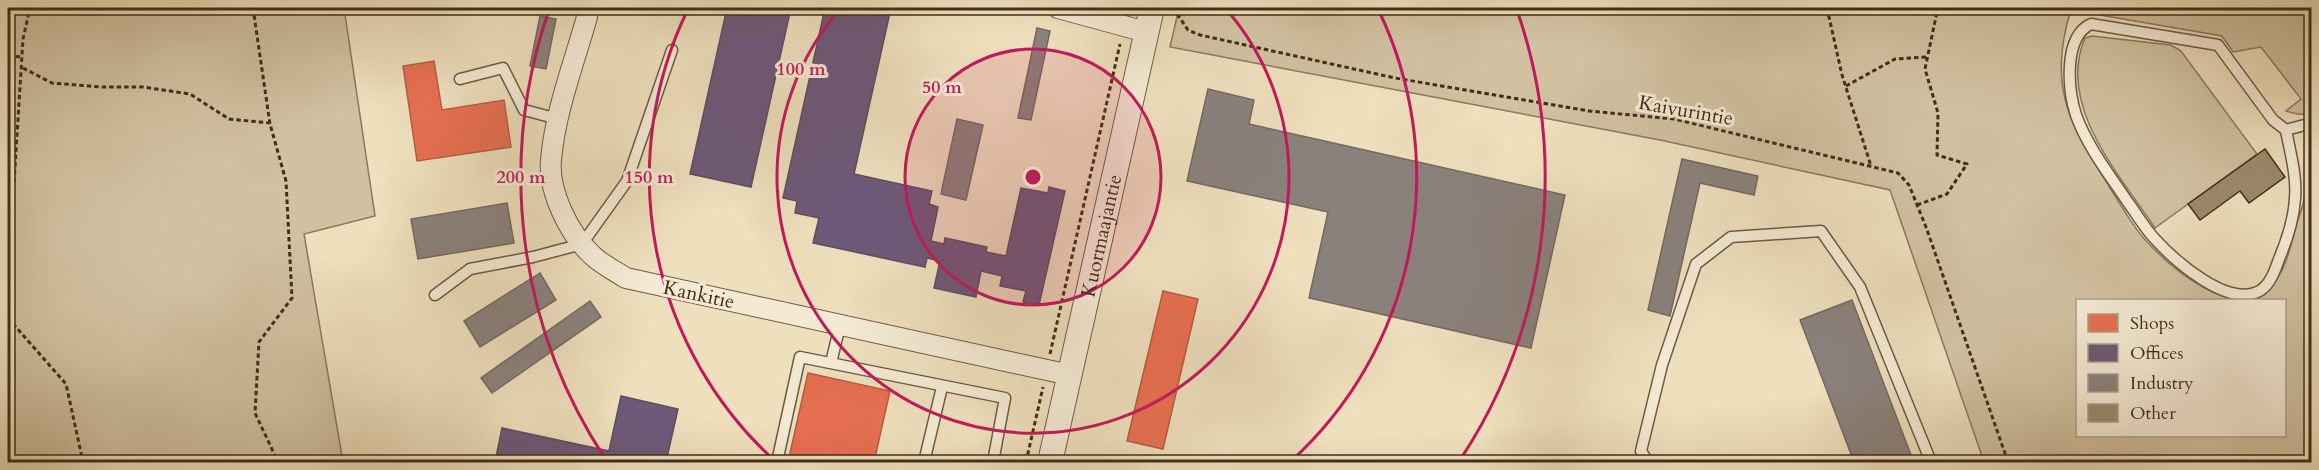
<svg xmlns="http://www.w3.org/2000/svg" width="2319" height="470" font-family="Cardo,serif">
<rect width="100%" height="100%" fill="#eedfbd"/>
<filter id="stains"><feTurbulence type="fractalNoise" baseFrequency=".00333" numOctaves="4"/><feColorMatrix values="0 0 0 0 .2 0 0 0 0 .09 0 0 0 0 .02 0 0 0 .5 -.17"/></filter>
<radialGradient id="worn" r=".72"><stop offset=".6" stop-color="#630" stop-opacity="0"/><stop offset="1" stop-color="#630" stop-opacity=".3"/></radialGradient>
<path fill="#d1c1a1" stroke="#89785d" stroke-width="1.5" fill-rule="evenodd" d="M 8,8 L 344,8 L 375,216 L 304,234 L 343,462 L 8,462 Z
M 1179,8 L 2311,8 L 2312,112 C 2303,116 2294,114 2286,111 L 2301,99 L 2261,47 L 2233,52 L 2222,36 L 2071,10 C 2062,38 2058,70 2065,99 C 2073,132 2093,160 2110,188 C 2123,208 2135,231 2152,247 C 2174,270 2229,315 2262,294 C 2285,279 2290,248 2297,223 C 2300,213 2305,202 2305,192 C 2306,175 2306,158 2306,142 L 2311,138 L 2311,462 L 1984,462 L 1890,190 L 1660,140 L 1170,47 ZM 2078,300 L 2284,300 L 2284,436 L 2078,436 Z
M 2092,36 L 2171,45 L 2181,51 L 2257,154 L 2155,228 C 2120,175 2056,106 2085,38 Z"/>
<path fill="#e76f51" stroke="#b55c40" stroke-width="1.5" d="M 434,61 L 442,110 L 504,100 L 511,147 L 417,161 L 403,66 Z
M 1163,291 L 1198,299 L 1163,449 L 1127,441 Z
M 808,373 L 890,391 L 874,462 L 788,462 Z"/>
<path fill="#6d597a" stroke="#604c5d" stroke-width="1.5" d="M 727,8 L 791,8 L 751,187 L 690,174 Z
M 825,8 L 891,8 L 854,174 L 932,191 L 929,204 L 938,207 L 931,241 L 944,244 L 945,238 L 987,247 L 986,252 L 1006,256 L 1021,188 L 1048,193 L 1049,187 L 1065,191 L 1039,305 L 1023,302 L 1026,291 L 1000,286 L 1002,276 L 981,271 L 976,297 L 934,288 L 940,261 L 927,258 L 925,267 L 813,243 L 819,218 L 795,213 L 797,201 L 783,198 Z
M 621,396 L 678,409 L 666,462 L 495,462 L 502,428 L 609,451 Z"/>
<path fill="#8a817c" stroke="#74685e" stroke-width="1.5" d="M 540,16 L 556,19 L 546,69 L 530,66 Z
M 1037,28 L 1050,31 L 1031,120 L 1018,118 Z
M 1208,89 L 1254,100 L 1249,124 L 1565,195 L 1531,348 L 1309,298 L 1328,212 L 1187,181 Z
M 957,119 L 983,125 L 966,200 L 941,194 Z
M 1682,159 L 1758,176 L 1754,195 L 1700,183 L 1670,316 L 1648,310 Z
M 507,203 L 514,243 L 418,259 L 411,219 Z
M 540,273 L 556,300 L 480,347 L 464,321 Z
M 1852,300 L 1911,455 L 1892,462 L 1854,462 L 1800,320 Z
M 590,301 L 601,317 L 492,393 L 481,378 Z"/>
<path fill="#9b8a6e" stroke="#412e19" stroke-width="1.5" d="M 2265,149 L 2285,177 L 2249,203 L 2240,191 L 2200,220 L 2188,204 Z"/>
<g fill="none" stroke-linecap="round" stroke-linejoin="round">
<defs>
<path id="service" d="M 460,79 L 503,68 L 524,110 L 558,119
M 2286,130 C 2290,152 2297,176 2295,198 C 2294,218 2287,240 2279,259 C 2275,270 2271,283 2261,290 C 2229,310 2174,260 2154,238 C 2144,227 2136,213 2127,201 C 2109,174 2087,146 2076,115 C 2068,90 2063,37 2091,24 L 2218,45 L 2273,120 L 2286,130 L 2312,123
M 435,295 L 470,269 L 533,257 L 582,244 L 627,181 L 672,50
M 831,363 L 840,325
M 777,462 L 800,357 L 1005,398 L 993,462
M 924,462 L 942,387
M 1648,462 L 1641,451 L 1662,365 L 1696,264 L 1731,237 L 1821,231 L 1860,287 L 1931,462"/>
<path id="minor" d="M 587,8 L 587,17 C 574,63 555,112 551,160 C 548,191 569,234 592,255 C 601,264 615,271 626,278 L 1070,375
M 1058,8 L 1146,32"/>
<g id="tertiary">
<path id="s1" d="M 1050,462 L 1152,8"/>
</g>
</defs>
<use href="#service" stroke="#6c5a42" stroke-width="13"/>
<use href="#minor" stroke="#6c5a42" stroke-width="22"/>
<use href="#tertiary" stroke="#6c5a42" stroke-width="26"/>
<path stroke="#412e19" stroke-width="3" stroke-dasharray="4.5 3" stroke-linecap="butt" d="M 253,8 L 270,124 L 286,181 L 292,298 L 259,342 L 255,413 L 278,462
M 1173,8 L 1188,30 L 1200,35 L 1395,78 L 1589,111 L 1674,119 L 1898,173 L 1909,185 L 1926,227 L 2008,462
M 1827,8 L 1842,75 L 1871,166
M 8,56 L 22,57
M 23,68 L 52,83 L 101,87 L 143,87 L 190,94 L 229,119 L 270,123
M 1846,86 L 1895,59 L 1927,57
M 1917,205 L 1947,194 L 1967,164 L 1937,155 L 1938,113 L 1925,69 L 1937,12
M 8,279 L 23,39 L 30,8
M 8,318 L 66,384 L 83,462
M 1050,354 L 1120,44
M 1026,462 L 1043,387"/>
<use href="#service" stroke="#f4ead4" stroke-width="10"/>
<use href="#minor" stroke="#f4ead4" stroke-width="20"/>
<use href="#tertiary" stroke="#f4ead4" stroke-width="24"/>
</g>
<circle cx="1033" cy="177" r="128" fill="#c2185b" fill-opacity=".12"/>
<g fill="none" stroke="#c2185b" stroke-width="3">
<circle cx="1033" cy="177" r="128"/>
<path d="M1226 9A256 256 0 1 1 840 9"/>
<path d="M776 462A384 384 0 0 1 688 9M1378 9A384 384 0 0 1 1290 462"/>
<path d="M606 460A512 512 0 0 1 549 10M1517 10A512 512 0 0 1 1460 460"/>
</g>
<g text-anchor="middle" stroke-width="6" stroke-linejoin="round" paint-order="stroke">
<g font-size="20" fill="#412e19" stroke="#f4ead4">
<text transform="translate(1686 110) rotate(10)" y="7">Kaivurintie</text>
<text dy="7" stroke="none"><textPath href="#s1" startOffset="232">Kuormaajantie</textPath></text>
<text transform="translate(699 294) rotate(12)" y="7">Kankitie</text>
</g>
</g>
<circle cx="1033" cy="177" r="9" fill="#c2185b" stroke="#f4ead4" stroke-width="3"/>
<g font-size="18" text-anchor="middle" font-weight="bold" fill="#c2185b" stroke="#f4ead4" stroke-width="6" stroke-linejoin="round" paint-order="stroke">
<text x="801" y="75">100 m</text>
<text x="942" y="93">50 m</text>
<text x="649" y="183">150 m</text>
<text x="521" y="183">200 m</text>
</g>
<rect width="2319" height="470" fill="none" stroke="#eedfbd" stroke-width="30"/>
<rect x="9" y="9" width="2301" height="452" fill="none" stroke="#412e19" stroke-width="3"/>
<rect x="15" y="15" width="2289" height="440" fill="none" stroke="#412e19" stroke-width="1.5"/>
<rect x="2076" y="299" width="210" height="138" fill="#f4ead4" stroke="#ac9f89" stroke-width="1.5"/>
<rect x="2088" y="314" width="30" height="18" fill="#e76f51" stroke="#ac9f89" stroke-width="1.5"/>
<text x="2130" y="329" font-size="18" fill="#412e19">Shops</text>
<rect x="2088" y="344" width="30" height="18" fill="#6d597a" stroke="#ac9f89" stroke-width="1.5"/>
<text x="2130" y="359" font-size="18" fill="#412e19">Offices</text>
<rect x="2088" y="374" width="30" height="18" fill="#8a817c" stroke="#ac9f89" stroke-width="1.5"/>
<text x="2130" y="389" font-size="18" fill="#412e19">Industry</text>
<rect x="2088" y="404" width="30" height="18" fill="#9b8a6e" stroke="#ac9f89" stroke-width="1.5"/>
<text x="2130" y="419" font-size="18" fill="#412e19">Other</text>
<rect width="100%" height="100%" filter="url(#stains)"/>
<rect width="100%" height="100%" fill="url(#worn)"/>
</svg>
